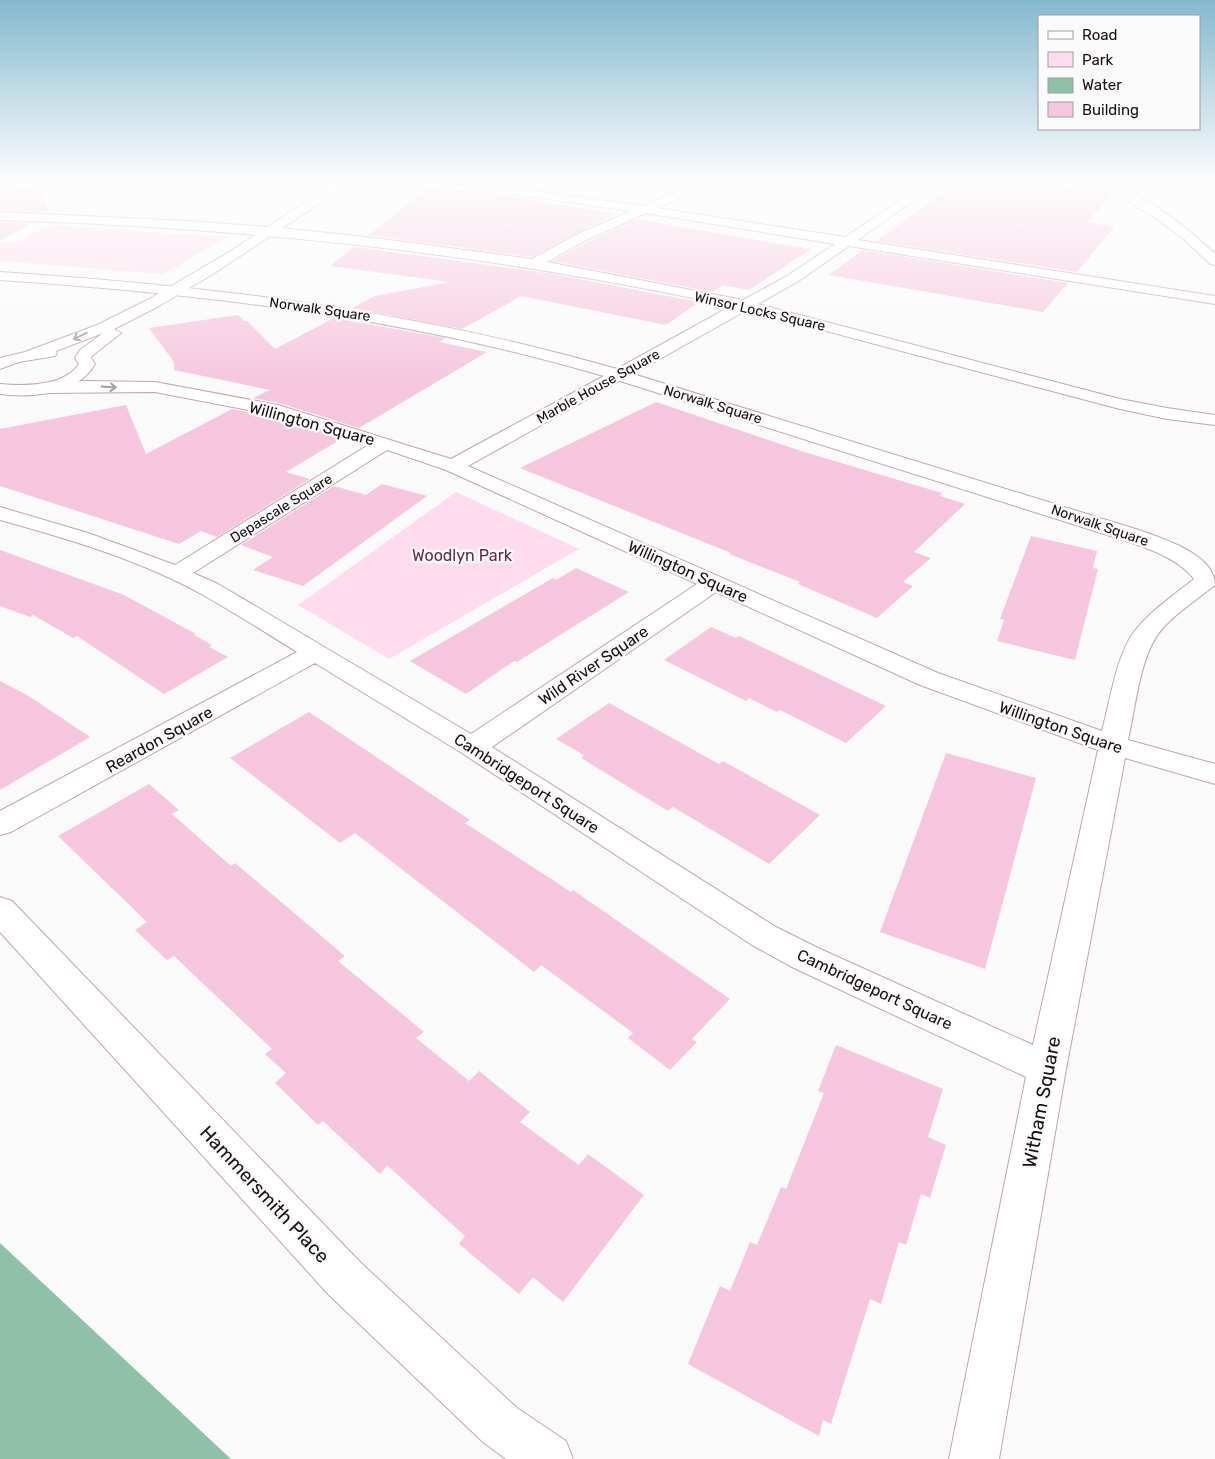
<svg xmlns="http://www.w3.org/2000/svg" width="1215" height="1459" font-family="Rubik,sans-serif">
<rect width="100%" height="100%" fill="#fafafa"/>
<path fill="#fedced" d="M 49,225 L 227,237 L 163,274 L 0,261 L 0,242 L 16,242 Z
M 456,492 L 579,549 L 389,659 L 298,605 Z"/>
<path fill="#8fc1a9" d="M 0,1243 L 231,1459 L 0,1459 Z"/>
<path fill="#f6c6de" d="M 438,181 L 521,181 L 521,184 L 515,186 Z
M 959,181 L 1010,181 L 1113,194 L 1087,222 L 1115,226 L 1077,272 L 876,241 Z
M 0,187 L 40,189 L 49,212 L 0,210 Z
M 425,191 L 494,194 L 616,214 L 532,257 L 368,235 Z
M 636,219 L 769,242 L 811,249 L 749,290 L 723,285 L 713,292 L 552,261 L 585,243 Z
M 0,222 L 31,223 L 0,241 Z
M 354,247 L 548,273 L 699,302 L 666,325 L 521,296 L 462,329 L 352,308 L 375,296 L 450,282 L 330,266 Z
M 863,250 L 1068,283 L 1043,312 L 829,275 Z
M 238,315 L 244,321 L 247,321 L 275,349 L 334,318 L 445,338 L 439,342 L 487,352 L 359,428 L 279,403 L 253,398 L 270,390 L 174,370 L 174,362 L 149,328 Z
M 656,402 L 801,451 L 942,493 L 940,496 L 965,504 L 914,552 L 931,558 L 903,582 L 913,586 L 877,618 L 798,584 L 800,582 L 729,554 L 731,553 L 520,468 Z
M 126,405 L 146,454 L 232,409 L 269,416 L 343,438 L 286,472 L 310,479 L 217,537 L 201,531 L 179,544 L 0,486 L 0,429 Z
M 382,484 L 427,496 L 303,586 L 253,570 L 273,557 L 241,545 L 334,486 L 366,495 Z
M 1031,536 L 1097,551 L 1093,568 L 1098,569 L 1075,660 L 997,641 L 1004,620 L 1000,619 Z
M 0,550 L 124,595 L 196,634 L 194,635 L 212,645 L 209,647 L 228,657 L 164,694 L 77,636 L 73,638 L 33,615 L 30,617 L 0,606 Z
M 576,568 L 629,592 L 517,662 L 514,661 L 466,694 L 410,661 L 553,578 L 556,580 Z
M 711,627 L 736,638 L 739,636 L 886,706 L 846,743 L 780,710 L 777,712 L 749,698 L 746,701 L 664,660 Z
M 0,681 L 27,695 L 90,737 L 0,790 Z
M 609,703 L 719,764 L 723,761 L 820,815 L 769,864 L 673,807 L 668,811 L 581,758 L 584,755 L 556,739 Z
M 309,712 L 470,820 L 465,823 L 571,892 L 573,890 L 730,999 L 692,1039 L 697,1042 L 670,1070 L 628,1038 L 633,1033 L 541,965 L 534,972 L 355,833 L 340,843 L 230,758 Z
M 946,753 L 1036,778 L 985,969 L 880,932 Z
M 149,784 L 179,810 L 172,814 L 231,866 L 235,863 L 345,956 L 338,961 L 424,1032 L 416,1038 L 469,1081 L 479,1071 L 530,1112 L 520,1122 L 579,1165 L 588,1154 L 644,1195 L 563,1302 L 533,1277 L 519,1294 L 459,1244 L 465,1236 L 387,1165 L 380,1174 L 323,1121 L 318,1125 L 275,1083 L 286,1073 L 265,1054 L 272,1049 L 174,956 L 167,960 L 135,930 L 147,922 L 58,836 Z
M 836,1045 L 943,1089 L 928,1137 L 946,1145 L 930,1198 L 921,1194 L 906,1245 L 899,1242 L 881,1304 L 870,1299 L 831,1424 L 823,1420 L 819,1436 L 688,1364 L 720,1286 L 730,1291 L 750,1242 L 757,1245 L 781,1187 L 786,1189 L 824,1093 L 818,1091 Z"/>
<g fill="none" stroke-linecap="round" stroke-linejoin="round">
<defs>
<path id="minor" d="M 305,181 L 380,181 L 505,187 L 643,206 L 700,181 L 714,181 L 657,208 L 845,237 L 929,181 L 941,181 L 858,240 L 1215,296 L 1215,304 L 849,246 L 797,282 L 758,304 L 1120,399 L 1167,408 L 1215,415 L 1215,425 L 1167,419 L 1120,409 L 747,310 L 633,374 L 1139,530 C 1163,539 1215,554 1215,585 C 1197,600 1166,619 1155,639 C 1139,665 1135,710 1128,740 L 1215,764 L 1215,784 L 1125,758 L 1066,1069 L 999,1459 L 949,1459 L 1026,1077 L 794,968 L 752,945 L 462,753 L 315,663 L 11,832 L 0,835 L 0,811 L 297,652 C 266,633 235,613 203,595 C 141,560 68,539 0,520 L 0,507 L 88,533 L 175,565 L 370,444 L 269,414 L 155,392 L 43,393 L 37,392 L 34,388 L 37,384 L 85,381 L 155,382 L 278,405 L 451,459 L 604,376 C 407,318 205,294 0,280 L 0,272 C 210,286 413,310 617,369 L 731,306 C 486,253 250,228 0,220 L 0,212 L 188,221 L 281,228 L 375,238 L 532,259 L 576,235 L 631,211 L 505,193 L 310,184 ZM 646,213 L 835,244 L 787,276 L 743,300 L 547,262 L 584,241 ZM 620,381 L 1123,540 C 1148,549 1177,557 1194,579 C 1174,595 1150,611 1134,632 C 1116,656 1110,702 1102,731 L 938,673 L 468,466 ZM 387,450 L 446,470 L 697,584 L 471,734 L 218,584 L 193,573 ZM 716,592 L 920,685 L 1098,750 L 1033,1045 L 818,948 L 776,927 L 492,747 Z
M 1095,181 C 1130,181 1189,229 1215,254 L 1215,265 L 1210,264 L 1185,240 L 1157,219 Z
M 0,897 L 12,901 L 361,1263 L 517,1408 L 566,1441 L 573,1459 L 506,1459 L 483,1442 L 329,1295 L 0,932 Z"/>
<path id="tertiary" d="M 337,181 L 353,181 L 213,274 L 159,306 L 114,329 L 121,333 L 92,356 L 91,358 L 95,364 C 77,395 32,398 0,394 L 0,384 C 24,386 64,387 79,364 L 75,358 L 80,350 L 103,333 L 56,351 L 57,353 L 55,356 L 19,362 L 0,369 L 0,358 L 25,352 L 97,325 L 149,299 L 231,251 Z"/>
</defs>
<use href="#minor" stroke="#c4a1b3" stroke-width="2"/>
<use href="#tertiary" stroke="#c4a1b3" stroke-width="2"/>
<use href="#minor" fill="#fff" fill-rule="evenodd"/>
<use href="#tertiary" fill="#fff" fill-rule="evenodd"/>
</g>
<defs><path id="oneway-shaft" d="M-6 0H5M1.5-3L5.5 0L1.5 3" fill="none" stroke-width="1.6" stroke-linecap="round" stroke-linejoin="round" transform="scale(1.25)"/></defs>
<g stroke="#a39fa1">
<use href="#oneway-shaft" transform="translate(80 336) rotate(153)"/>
<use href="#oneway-shaft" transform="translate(109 387) rotate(4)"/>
</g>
<linearGradient id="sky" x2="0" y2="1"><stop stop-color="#84b9cf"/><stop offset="0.47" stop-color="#fdfdfd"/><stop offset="1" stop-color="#fdfdfd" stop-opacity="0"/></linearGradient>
<rect width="1215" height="385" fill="url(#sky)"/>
<g text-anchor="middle" stroke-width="5" stroke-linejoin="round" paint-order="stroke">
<g font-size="14" fill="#1a0e15" stroke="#fafafa">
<text transform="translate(320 309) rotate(8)" y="5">Norwalk Square</text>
<text transform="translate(760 311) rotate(13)" y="5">Winsor Locks Square</text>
<text transform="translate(598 386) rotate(-29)" y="5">Marble House Square</text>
<text transform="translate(713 404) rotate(17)" y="5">Norwalk Square</text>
<text transform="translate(281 508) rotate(-32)" y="5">Depascale Square</text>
<text transform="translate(1100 525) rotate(19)" y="5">Norwalk Square</text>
</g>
<g font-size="16" fill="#1a0e15" stroke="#fafafa">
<text transform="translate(312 423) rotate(15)" y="6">Willington Square</text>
<text transform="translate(688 571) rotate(24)" y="6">Willington Square</text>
<text transform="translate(593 665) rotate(-34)" y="6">Wild River Square</text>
<text transform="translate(1061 727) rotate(19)" y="6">Willington Square</text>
<text transform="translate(159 739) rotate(-29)" y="6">Reardon Square</text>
<text transform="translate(527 783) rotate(33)" y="6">Cambridgeport Square</text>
<text transform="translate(875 989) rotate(25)" y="6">Cambridgeport Square</text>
</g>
<g font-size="16" fill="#632a4b" stroke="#fafafa">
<text x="462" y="561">Woodlyn Park</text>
</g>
<g font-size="19" fill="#1a0e15" stroke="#fafafa">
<text transform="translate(1041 1102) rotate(-79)" y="7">Witham Square</text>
<text transform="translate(265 1194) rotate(47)" y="7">Hammersmith Place</text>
</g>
</g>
<rect x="1038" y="15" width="162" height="115" fill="#fafafa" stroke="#a09c9e"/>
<rect x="1048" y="31" width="25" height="8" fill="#ffffff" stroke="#a09c9e"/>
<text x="1082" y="40" font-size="15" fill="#1a0e15">Road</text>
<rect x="1048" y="52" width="25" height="15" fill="#fedced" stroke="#a09c9e"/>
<text x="1082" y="65" font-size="15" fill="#1a0e15">Park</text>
<rect x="1048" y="78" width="25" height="15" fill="#8fc1a9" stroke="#a09c9e"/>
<text x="1082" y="90" font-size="15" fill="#1a0e15">Water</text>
<rect x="1048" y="102" width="25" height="15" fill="#f6c6de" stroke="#a09c9e"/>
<text x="1082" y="115" font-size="15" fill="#1a0e15">Building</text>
</svg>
